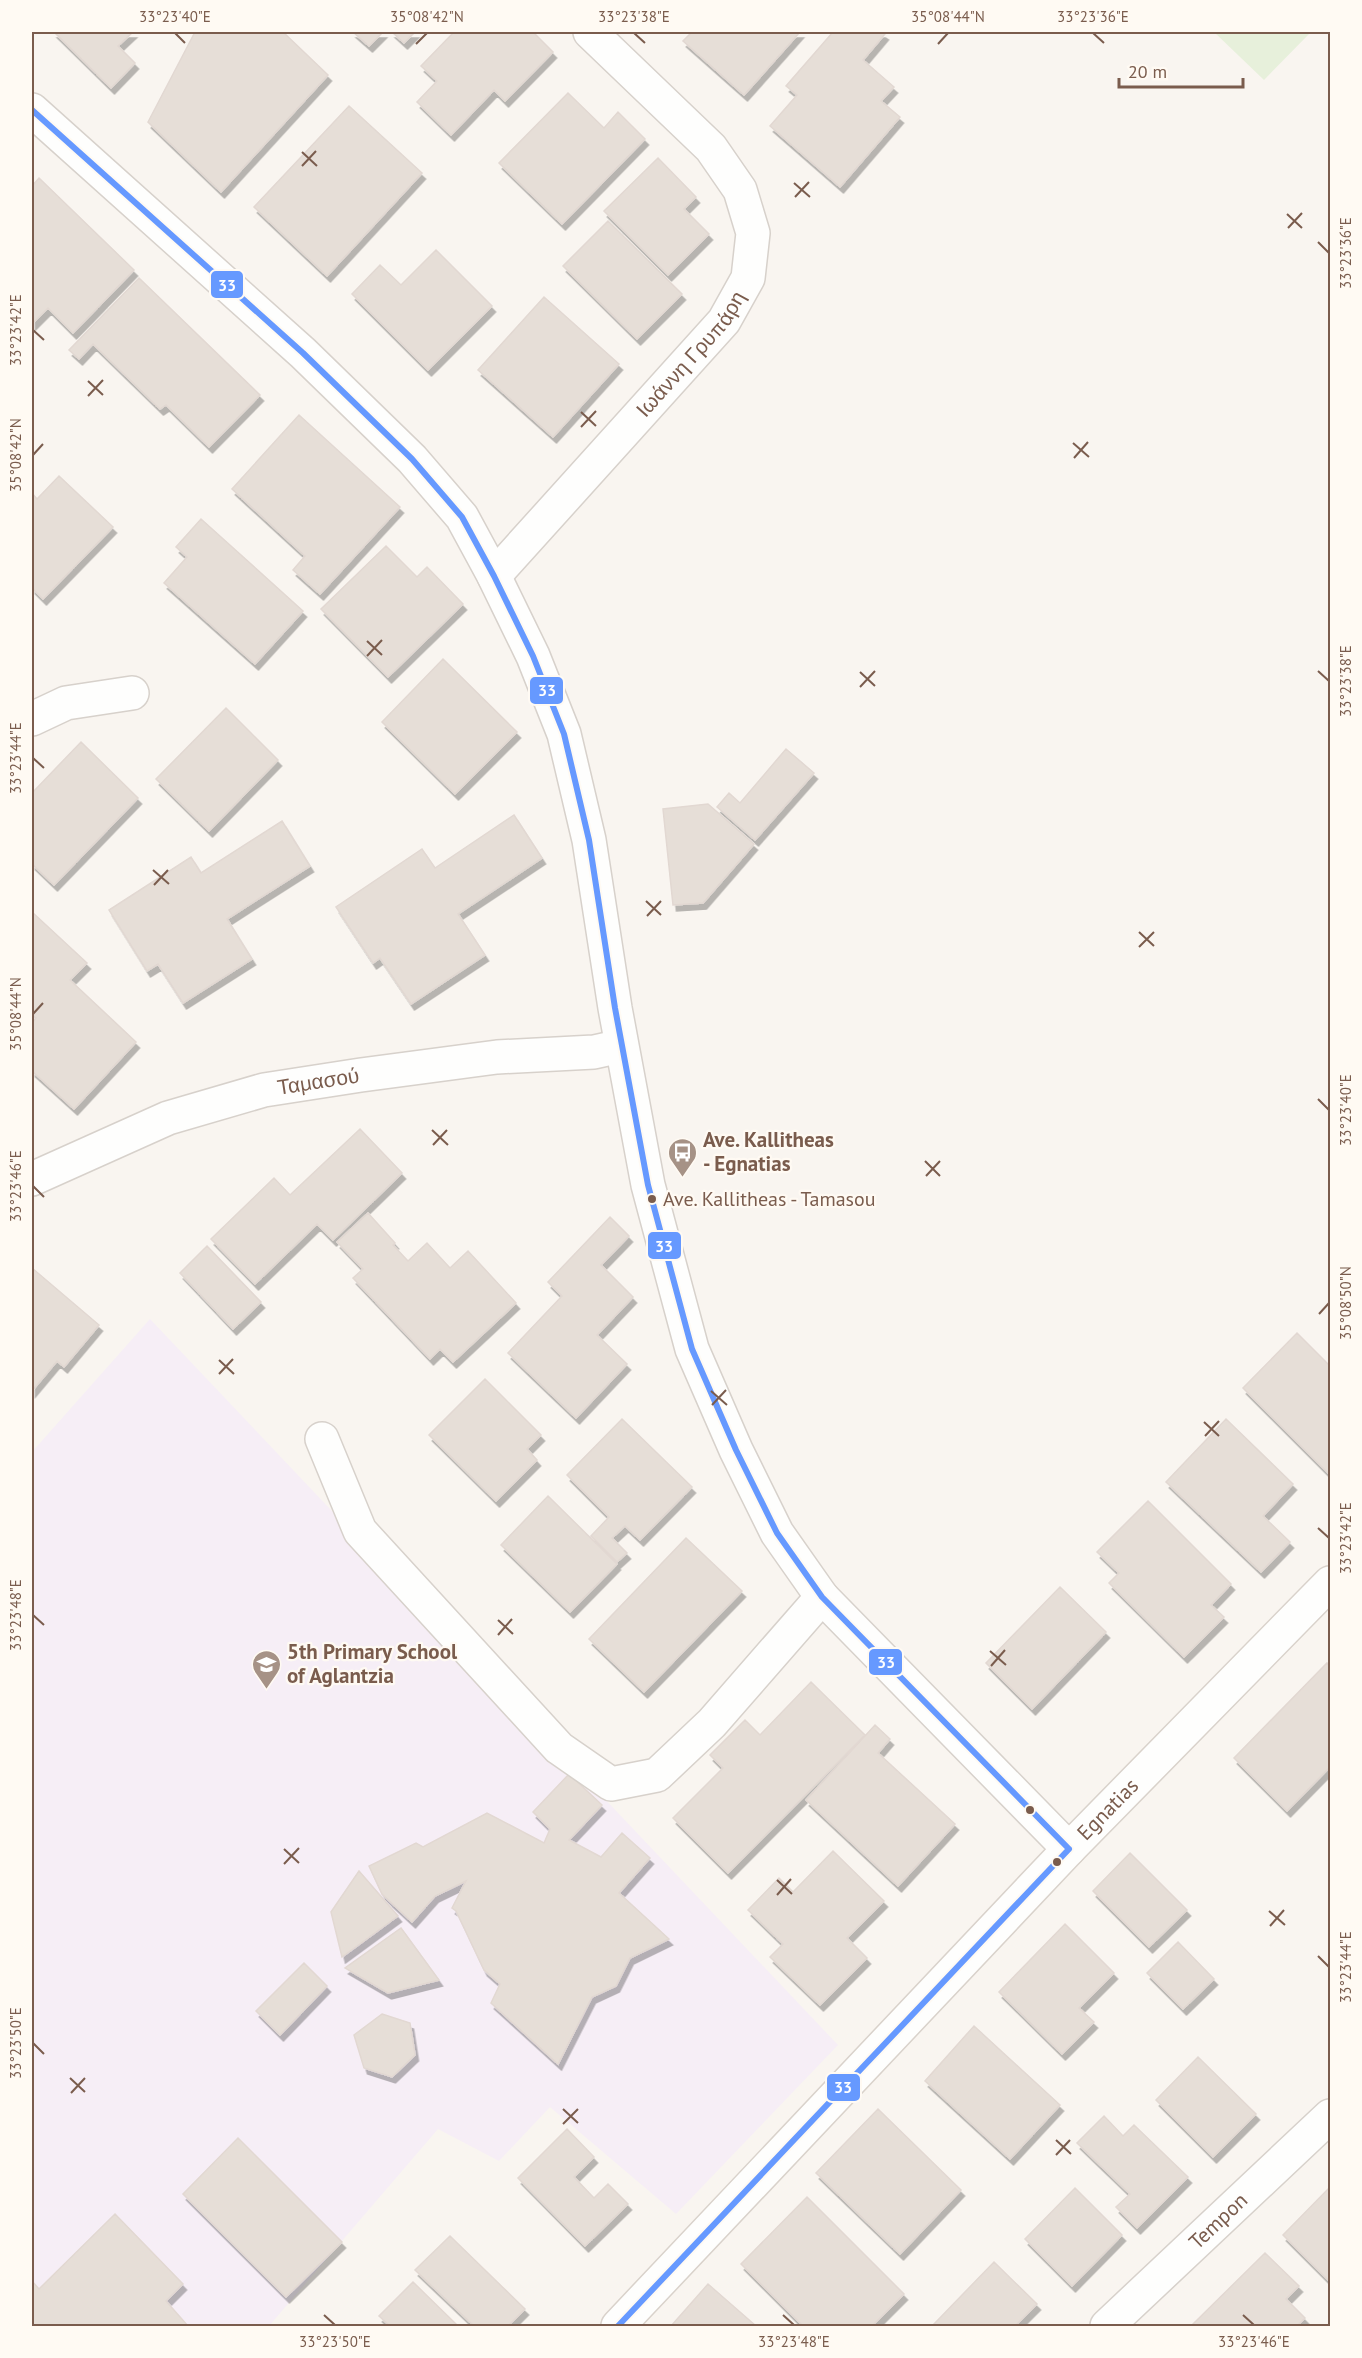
<svg xmlns="http://www.w3.org/2000/svg" width="1362" height="2358" font-family="'PT Sans',sans-serif">
<defs>
<filter id="shadow"><feDropShadow dx="3.5" dy="6" stdDeviation="0" flood-color="#0004"/></filter>
</defs>
<rect width="100%" height="100%" fill="#f9f5f0"/>
<path fill="#f6eef6" d="M 150,1319 L 838,2045 L 676,2214 L 550,2107 L 499,2161 L 438,2129 L 269,2326 L 32,2326 L 32,1452 Z"/>
<path fill="#e7f0db" d="M 1214,32 L 1311,32 L 1264,80 Z"/>
<path fill="#e6ded7" stroke="#e2d8d2" stroke-width="1.5" filter="url(#shadow)" d="M 54,32 L 133,32 L 118,46 L 135,63 L 111,88 Z
M 195,32 L 283,32 L 328,75 L 221,192 L 148,122 Z
M 353,32 L 383,32 L 369,46 Z
M 392,32 L 415,32 L 404,43 Z
M 454,32 L 533,32 L 553,52 L 505,101 L 494,90 L 451,135 L 417,102 L 437,81 L 421,66 Z
M 692,32 L 800,32 L 744,95 L 683,41 Z
M 833,32 L 882,32 L 885,34 L 863,60 L 894,87 L 881,101 L 900,117 L 840,187 L 770,126 L 797,95 L 786,86 Z
M 568,93 L 604,128 L 618,112 L 645,139 L 562,224 L 499,163 Z
M 349,106 L 422,173 L 327,276 L 254,207 Z
M 658,158 L 696,197 L 684,209 L 709,234 L 668,275 L 604,211 Z
M 39,178 L 134,270 L 73,333 L 48,308 L 32,324 L 32,186 Z
M 608,221 L 682,294 L 637,339 L 563,266 Z
M 436,250 L 492,306 L 428,370 L 352,294 L 380,265 L 401,285 Z
M 139,278 L 260,395 L 209,447 L 166,405 L 160,409 L 93,344 L 79,359 L 69,350 Z
M 544,297 L 619,364 L 553,437 L 478,370 Z
M 299,415 L 400,507 L 320,594 L 293,570 L 305,556 L 232,489 Z
M 59,476 L 113,527 L 43,599 L 32,588 L 32,493 L 37,499 Z
M 201,519 L 303,611 L 255,664 L 164,583 L 187,557 L 176,547 Z
M 386,546 L 417,577 L 427,567 L 463,604 L 388,677 L 321,609 Z
M 443,659 L 517,732 L 455,794 L 382,722 Z
M 226,708 L 278,760 L 209,831 L 156,779 Z
M 81,742 L 138,798 L 54,885 L 32,864 L 32,793 Z
M 786,749 L 814,773 L 755,840 L 717,807 L 729,793 L 740,803 Z
M 708,804 L 754,844 L 703,903 L 673,905 L 663,809 Z
M 514,815 L 542,858 L 458,914 L 485,955 L 411,1004 L 380,958 L 373,963 L 336,907 L 422,849 L 435,868 Z
M 282,821 L 310,866 L 227,919 L 252,959 L 183,1003 L 158,964 L 147,971 L 109,910 L 191,857 L 201,873 Z
M 32,912 L 87,963 L 70,980 L 136,1042 L 74,1109 L 32,1071 L 32,1023 L 36,1018 L 32,1015 Z
M 360,1129 L 402,1173 L 333,1240 L 317,1224 L 255,1284 L 211,1239 L 274,1178 L 290,1195 Z
M 368,1213 L 395,1243 L 393,1245 L 408,1261 L 427,1243 L 450,1268 L 468,1251 L 516,1303 L 453,1362 L 440,1349 L 430,1359 L 353,1278 L 363,1269 L 337,1242 Z
M 610,1217 L 629,1236 L 601,1265 L 633,1297 L 597,1335 L 627,1364 L 576,1418 L 508,1353 L 562,1296 L 548,1282 Z
M 207,1246 L 261,1302 L 233,1329 L 180,1273 Z
M 32,1268 L 99,1325 L 64,1367 L 57,1361 L 32,1391 Z
M 1297,1333 L 1330,1366 L 1330,1475 L 1243,1388 Z
M 485,1379 L 541,1435 L 527,1449 L 537,1460 L 496,1501 L 429,1435 Z
M 622,1419 L 692,1487 L 640,1540 L 625,1526 L 612,1538 L 627,1553 L 617,1562 L 591,1536 L 609,1517 L 567,1475 Z
M 1226,1419 L 1293,1484 L 1263,1516 L 1290,1542 L 1261,1572 L 1166,1482 Z
M 548,1496 L 617,1564 L 570,1612 L 501,1545 Z
M 1148,1501 L 1231,1584 L 1211,1605 L 1224,1617 L 1184,1657 L 1109,1583 L 1119,1573 L 1097,1552 Z
M 686,1538 L 742,1591 L 644,1692 L 589,1639 Z
M 1060,1587 L 1106,1632 L 1032,1709 L 986,1663 Z
M 1327,1663 L 1330,1667 L 1330,1767 L 1287,1811 L 1234,1758 Z
M 811,1682 L 865,1735 L 728,1873 L 673,1818 L 723,1768 L 710,1755 L 745,1720 L 760,1735 Z
M 875,1725 L 890,1739 L 878,1753 L 955,1824 L 898,1886 L 806,1800 Z
M 569,1774 L 602,1805 L 569,1840 L 601,1857 L 622,1833 L 650,1858 L 619,1893 L 669,1939 L 630,1958 L 616,1986 L 592,1997 L 558,2064 L 491,2003 L 500,1984 L 484,1970 L 456,1911 L 452,1908 L 466,1881 L 435,1896 L 412,1922 L 382,1894 L 369,1866 L 416,1843 L 423,1847 L 487,1813 L 544,1843 L 550,1829 L 533,1812 Z
M 833,1851 L 884,1901 L 847,1938 L 867,1958 L 820,2005 L 770,1957 L 783,1944 L 748,1910 L 779,1878 L 793,1892 Z
M 1130,1853 L 1187,1910 L 1149,1947 L 1093,1891 Z
M 359,1871 L 398,1916 L 342,1957 L 331,1912 Z
M 1065,1924 L 1114,1973 L 1079,2008 L 1094,2022 L 1062,2054 L 999,1992 Z
M 401,1928 L 439,1980 L 388,1993 L 345,1968 Z
M 1178,1942 L 1214,1979 L 1183,2009 L 1147,1973 Z
M 304,1963 L 327,1986 L 280,2035 L 256,2011 Z
M 382,2014 L 410,2023 L 415,2055 L 392,2077 L 364,2068 L 354,2035 Z
M 974,2026 L 1060,2105 L 1010,2159 L 925,2081 Z
M 1198,2057 L 1256,2114 L 1213,2157 L 1156,2100 Z
M 878,2109 L 961,2190 L 900,2254 L 816,2173 Z
M 1104,2116 L 1123,2136 L 1134,2125 L 1188,2177 L 1137,2228 L 1116,2207 L 1130,2194 L 1077,2143 Z
M 567,2129 L 594,2157 L 574,2177 L 594,2198 L 608,2184 L 628,2204 L 585,2246 L 518,2178 Z
M 238,2138 L 342,2242 L 286,2297 L 183,2194 Z
M 1330,2187 L 1330,2282 L 1283,2235 Z
M 1075,2188 L 1122,2235 L 1072,2286 L 1025,2239 Z
M 807,2197 L 904,2294 L 872,2326 L 803,2326 L 741,2264 Z
M 115,2214 L 183,2284 L 166,2301 L 188,2326 L 32,2326 L 32,2281 L 39,2289 Z
M 450,2236 L 525,2309 L 508,2326 L 474,2326 L 415,2270 Z
M 1265,2253 L 1299,2286 L 1286,2299 L 1305,2318 L 1297,2326 L 1191,2326 Z
M 994,2262 L 1037,2304 L 1015,2326 L 935,2326 L 933,2325 Z
M 413,2282 L 458,2326 L 390,2326 L 379,2316 Z
M 708,2284 L 756,2326 L 671,2326 Z"/>
<g fill="none" stroke-linecap="round" stroke-linejoin="round">
<defs>
<g id="street">
<path d="M 32,110 L 303,353 L 412,459 L 462,517 L 494,576 L 533,656 L 564,734 L 589,840 L 615,1008 L 648,1185 L 692,1349 L 736,1450 L 777,1533 L 822,1597 L 1069,1849"/>
<path id="s1" d="M 494,576 L 724,321 L 748,278 L 753,233 L 740,190 L 711,148 L 590,32"/>
<path d="M 32,719 L 66,703 L 132,693"/>
<path id="s2" d="M 32,1179 L 168,1118 L 264,1090 L 361,1075 L 497,1057 L 594,1052 L 621,1046"/>
<path d="M 322,1439 L 360,1531 L 559,1748 L 611,1784 L 657,1775 L 712,1723 L 822,1597"/>
<path id="s3" d="M 1107,2326 L 1330,2116"/>
</g>
<g id="secondary">
<path id="s4" d="M 618,2326 L 1069,1849 L 1330,1583"/>
</g>
</defs>
<use href="#street" stroke="#d7d1cb" stroke-width="36"/>
<use href="#secondary" stroke="#d9d2cb" stroke-width="36"/>
<use href="#street" stroke="#fefefd" stroke-width="33"/>
<use href="#secondary" stroke="#fefefd" stroke-width="33"/>
<defs>
<path id="bus-1" d="M 32,110 L 303,353 L 412,459 L 462,517 L 494,576 L 533,656 L 564,734 L 589,840 L 615,1008 L 648,1185 L 692,1349 L 736,1450 L 777,1533 L 822,1597 L 1069,1849
M 618,2326 L 1069,1849"/>
</defs>
<use href="#bus-1" stroke="#fffaf3" stroke-width="10"/>
<use href="#bus-1" stroke="#69f" stroke-width="6"/>
</g>
<path fill="none" stroke="#7a5c4d" stroke-width="2" d="M 175,33 L 185,43M 634,33 L 645,43M 1093,33 L 1104,43M 416,44 L 427,33M 938,44 L 948,33M 302,152 L 317,166M 302,166 L 316,151M 794,183 L 810,197M 795,197 L 809,182M 1287,214 L 1302,228M 1288,228 L 1302,213M 1318,242 L 1329,253M 33,330 L 44,340M 88,381 L 103,395M 88,396 L 103,380M 581,412 L 596,426M 581,427 L 596,411M 1073,443 L 1089,457M 33,455 L 43,444M 1074,458 L 1088,442M 367,641 L 382,655M 367,656 L 382,640M 1318,671 L 1329,681M 860,672 L 875,686M 860,687 L 875,671M 33,758 L 44,768M 153,870 L 169,884M 154,885 L 168,870M 646,901 L 661,915M 647,916 L 661,901M 1139,932 L 1154,946M 1139,947 L 1154,932M 33,1014 L 43,1003M 1318,1099 L 1329,1110M 432,1130 L 448,1145M 433,1145 L 447,1130M 925,1161 L 940,1176M 926,1176 L 940,1161M 33,1186 L 44,1197M 1319,1314 L 1329,1303M 219,1360 L 234,1374M 219,1374 L 233,1359M 711,1391 L 727,1405M 712,1405 L 726,1390M 1204,1422 L 1219,1436M 1205,1436 L 1219,1421M 1318,1528 L 1329,1538M 33,1615 L 44,1625M 498,1620 L 513,1634M 498,1635 L 512,1619M 990,1651 L 1006,1665M 991,1666 L 1005,1650M 284,1849 L 299,1863M 284,1864 L 299,1848M 777,1880 L 792,1894M 777,1895 L 791,1879M 1269,1911 L 1285,1925M 1270,1926 L 1284,1910M 1318,1956 L 1329,1967M 33,2043 L 44,2054M 70,2078 L 85,2092M 71,2093 L 85,2078M 563,2109 L 578,2123M 563,2124 L 578,2109M 1056,2140 L 1071,2154M 1056,2155 L 1070,2140M 324,2315 L 335,2325M 783,2315 L 794,2325M 1243,2315 L 1254,2325"/>
<defs>
<symbol id="bus-pin" viewBox="-11 -11 22 30"><path d="M0 17L-7.5 6A9.5 9.5 0 1 1 7.5 6Z" fill="#a69286" stroke="#fffaf3"/><path d="M-5-6H5V4H4V6H2V4H-2V6H-4V4H-5ZM-3.5-4V0h7V-4ZM-3.5 1.2v1.5H-2V1.2ZM2 1.2v1.5H3.5V1.2Z" fill="#fff"/></symbol>
<symbol id="school-pin" viewBox="-11 -11 22 30"><path d="M0 17L-7.5 6A9.5 9.5 0 1 1 7.5 6Z" fill="#a69286" stroke="#fffaf3"/><path d="M0-5L7-2L0 1L-7-2ZM-4 1L0 2.5L4 1V4Q0 6-4 4Z" fill="#fff"/></symbol>
</defs>
<g fill-rule="evenodd">
<use href="#bus-pin" x="666" y="1136" width="33" height="45"/>
<use href="#school-pin" x="250" y="1648" width="33" height="45"/>
</g>
<g fill="#7a5c4d" stroke="#fffaf3" stroke-width="2">
<circle cx="652" cy="1199" r="5"/>
<circle cx="1030" cy="1810" r="5"/>
<circle cx="1057" cy="1862" r="5"/>
</g>
<g text-anchor="middle" stroke-width="4.5" stroke-linejoin="round" paint-order="stroke">
<g font-size="20" fill="#7a5c4d" stroke="#fffaf3" text-anchor="start">
<text x="663" y="1206">Ave. Kallitheas - Tamasou</text>
</g>
<g font-size="21" fill="#7a5c4d" stroke="#fffaf3">
<text dy="7" stroke="none"><textPath href="#s1" startOffset="297">Ιωάννη Γρυπάρη</textPath></text>
<text dy="7" stroke="none"><textPath href="#s2" startOffset="304">Ταμασού</textPath></text>
<text dy="7" stroke="none"><textPath href="#s4" startOffset="712">Egnatias</textPath></text>
<text dy="7" stroke="none"><textPath href="#s3" startOffset="153">Tempon</textPath></text>
</g>
<g font-size="21" font-weight="bold" fill="#7a5c4d" stroke="#fffaf3" text-anchor="start">
<text x="703" y="1147">Ave. Kallitheas<tspan x="703" dy="24">- Egnatias</tspan></text>
<text x="287" y="1659">5th Primary School<tspan x="287" dy="24">of Aglantzia</tspan></text>
</g>
</g>
<g stroke="#fffaf3" stroke-width="2">
<rect x="210" y="270" width="34" height="29" rx="6" fill="#69f"/>
<rect x="529" y="676" width="35" height="29" rx="6" fill="#69f"/>
<rect x="647" y="1231" width="35" height="29" rx="6" fill="#69f"/>
<rect x="868" y="1648" width="35" height="28" rx="6" fill="#69f"/>
<rect x="826" y="2073" width="35" height="29" rx="6" fill="#69f"/>
</g>
<g font-size="16" text-anchor="middle" font-weight="bold" fill="#fff">
<text x="227" y="291">33</text>
<text x="547" y="696">33</text>
<text x="664" y="1252">33</text>
<text x="886" y="1668">33</text>
<text x="843" y="2093">33</text>
</g>
<rect width="1362" height="2358" fill="none" stroke="#fffaf3" stroke-width="66"/>
<path d="M1119 78v9h124v-9" fill="none" stroke="#7a5c4d" stroke-width="3"/>
<text x="1128" y="78" font-size="18" fill="#7a5c4d" stroke="#fffaf3" stroke-width="4.5" paint-order="stroke">20 m</text>
<rect x="33" y="33" width="1296" height="2292" fill="none" stroke="#7a5c4d" stroke-width="2"/>
<g font-size="15" text-anchor="middle" fill="#7a5c4d">
<text x="175" y="22">33°23'40"E</text>
<text x="427" y="22">35°08'42"N</text>
<text x="634" y="22">33°23'38"E</text>
<text x="948" y="22">35°08'44"N</text>
<text x="1093" y="22">33°23'36"E</text>
<text transform="translate(1346 253) rotate(-90)" y="5">33°23'36"E</text>
<text transform="translate(16 330) rotate(-90)" y="5">33°23'42"E</text>
<text transform="translate(16 455) rotate(-90)" y="5">35°08'42"N</text>
<text transform="translate(1346 681) rotate(-90)" y="5">33°23'38"E</text>
<text transform="translate(16 758) rotate(-90)" y="5">33°23'44"E</text>
<text transform="translate(16 1014) rotate(-90)" y="5">35°08'44"N</text>
<text transform="translate(1346 1110) rotate(-90)" y="5">33°23'40"E</text>
<text transform="translate(16 1186) rotate(-90)" y="5">33°23'46"E</text>
<text transform="translate(1346 1303) rotate(-90)" y="5">35°08'50"N</text>
<text transform="translate(1346 1538) rotate(-90)" y="5">33°23'42"E</text>
<text transform="translate(16 1615) rotate(-90)" y="5">33°23'48"E</text>
<text transform="translate(1346 1967) rotate(-90)" y="5">33°23'44"E</text>
<text transform="translate(16 2043) rotate(-90)" y="5">33°23'50"E</text>
<text x="335" y="2347">33°23'50"E</text>
<text x="794" y="2347">33°23'48"E</text>
<text x="1254" y="2347">33°23'46"E</text>
</g>
</svg>
